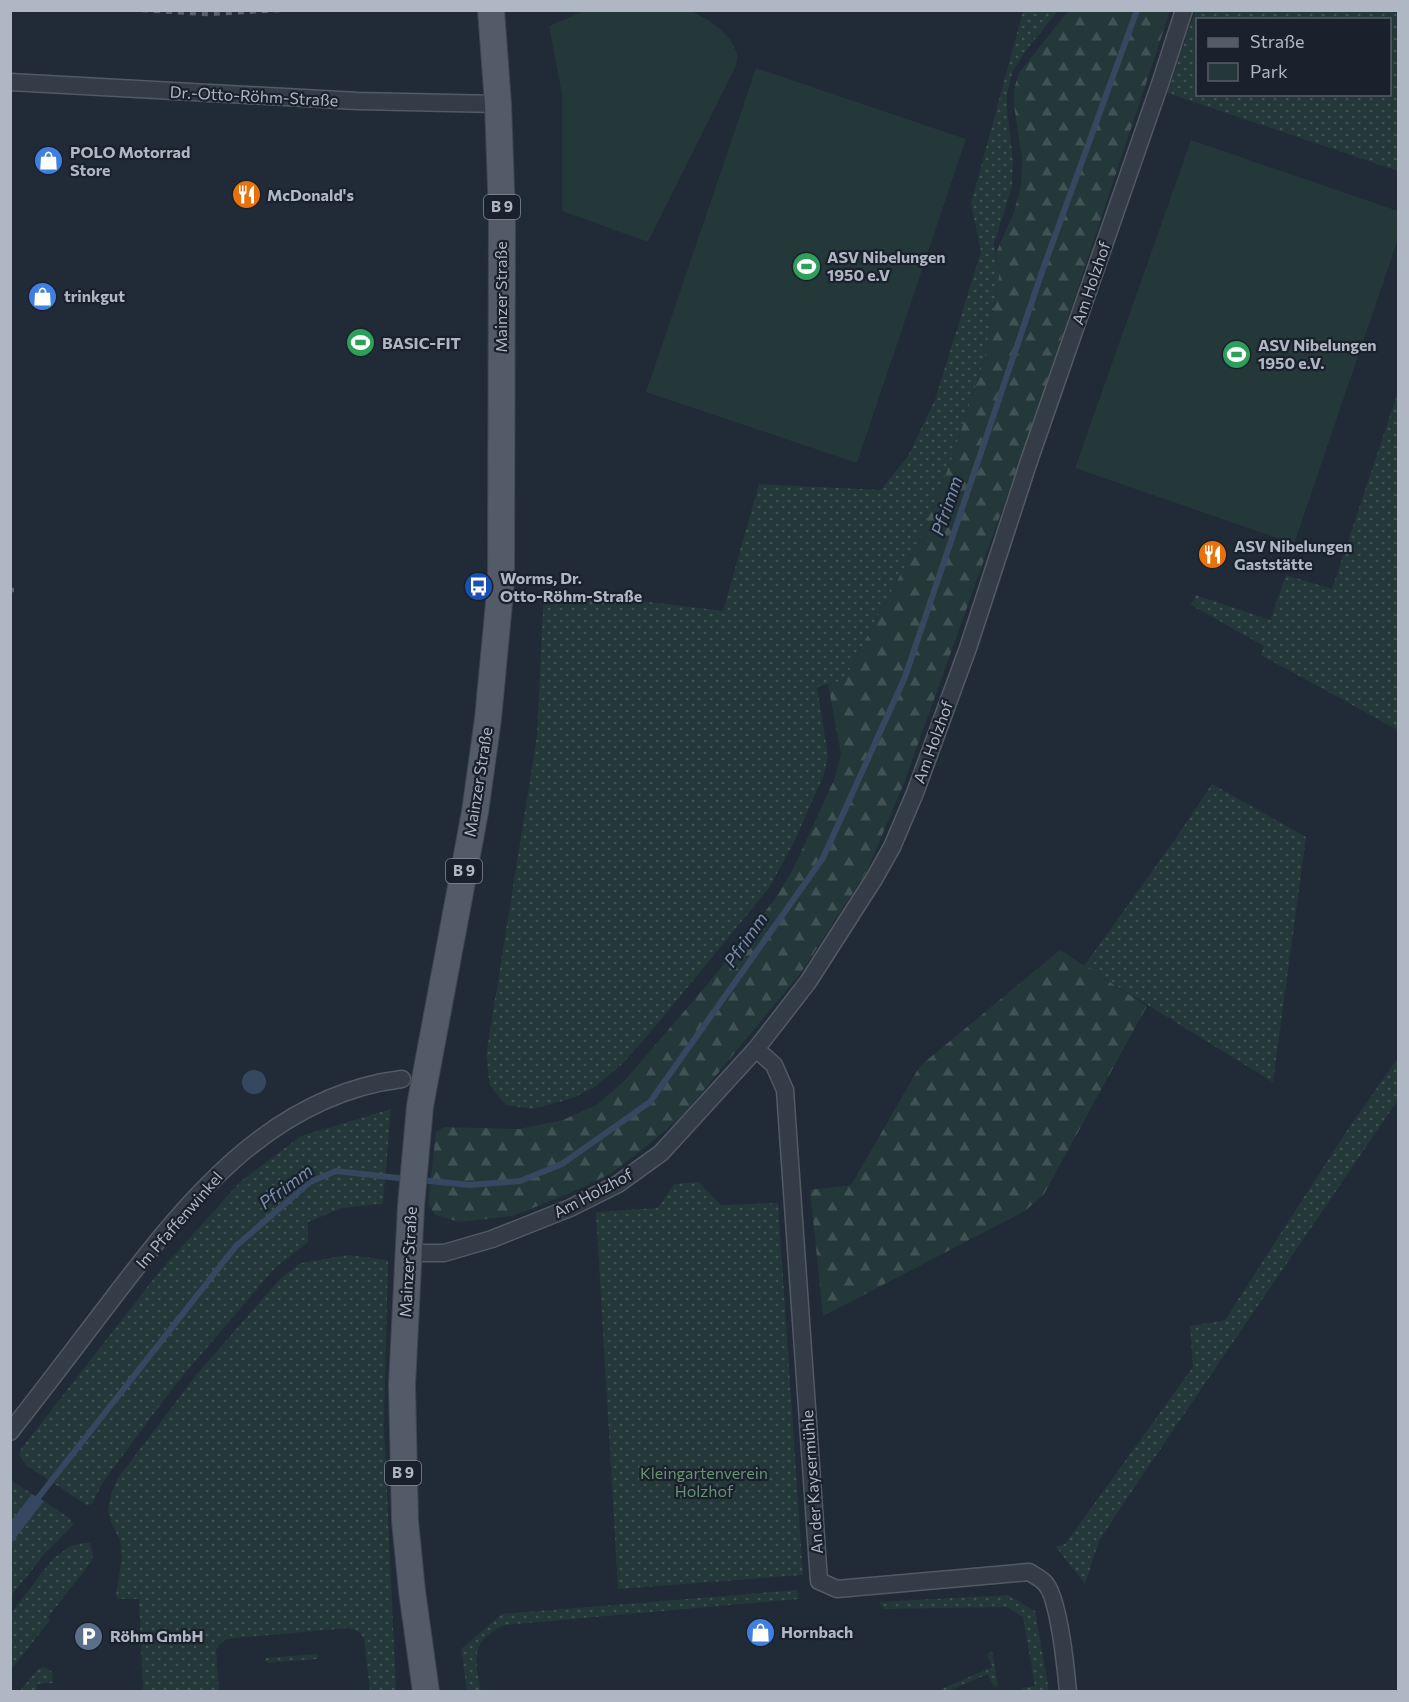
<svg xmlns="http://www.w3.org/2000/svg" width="1409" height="1702" font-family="Commissioner,sans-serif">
<defs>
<pattern id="grass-dots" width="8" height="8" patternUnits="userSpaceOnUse" patternTransform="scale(1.5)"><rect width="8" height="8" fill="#243739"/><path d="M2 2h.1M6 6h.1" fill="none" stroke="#415254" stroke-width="1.8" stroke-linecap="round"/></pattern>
<pattern id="forest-firs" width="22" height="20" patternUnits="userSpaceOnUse" patternTransform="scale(1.5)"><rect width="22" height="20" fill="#243739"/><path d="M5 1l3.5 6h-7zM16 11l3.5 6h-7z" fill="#415254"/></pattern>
</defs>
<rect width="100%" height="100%" fill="#212a37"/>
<path fill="url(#grass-dots)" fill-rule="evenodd" d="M 1023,11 L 1058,11 L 1027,49 L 1012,73 L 1007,94 L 1007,109 L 1013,161 L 1012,187 L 994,244 L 999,276 L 984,360 L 951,461 L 921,536 L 844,680 L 817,687 L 828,756 L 824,774 L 795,840 L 769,888 L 654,1028 L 622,1064 L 596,1086 L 573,1098 L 533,1109 L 506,1105 L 490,1086 L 486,1056 L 537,736 L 544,589 L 723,611 L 759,484 L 881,490 L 908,456 L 935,400 L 981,251 L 971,204 Z
M 1195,11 L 1398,11 L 1398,171 L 1167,93 ZM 1198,20 L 1390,20 L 1390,94 L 1198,94 Z
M 1398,392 L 1398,730 L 1261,655 L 1264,646 L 1191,605 L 1196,595 L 1270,620 L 1286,575 L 1332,589 Z
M 1212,784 L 1306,837 L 1273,1082 L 1084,966 L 1176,838 Z
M 1398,1058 L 1398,1100 L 1123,1504 L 1099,1541 L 1085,1584 L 1056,1547 L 1065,1544 L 1193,1367 L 1190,1326 L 1225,1320 L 1348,1129 Z
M 391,1109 L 383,1204 L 342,1208 L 308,1222 L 308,1242 L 275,1268 L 175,1385 L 103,1482 L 92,1504 L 87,1505 L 27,1466 L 19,1455 L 21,1449 L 159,1272 L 241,1181 L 301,1136 Z
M 699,1182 L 721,1205 L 778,1203 L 803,1575 L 618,1589 L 596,1212 L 658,1208 L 674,1184 Z
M 348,1255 L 388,1260 L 384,1425 L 396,1691 L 370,1691 L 364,1638 L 359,1632 L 348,1628 L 226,1639 L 219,1645 L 216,1650 L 219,1691 L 143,1691 L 139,1599 L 119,1599 L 116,1595 L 122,1557 L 121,1549 L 120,1540 L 111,1522 L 108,1510 L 111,1494 L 118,1478 L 197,1374 L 280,1279 L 301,1263 Z
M 11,1480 L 32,1494 L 11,1521 L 10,1481 Z
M 44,1501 L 72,1520 L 71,1522 L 74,1524 L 47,1551 L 11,1596 L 11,1544 Z
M 84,1543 L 90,1543 L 93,1555 L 91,1562 L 48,1617 L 50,1620 L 11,1670 L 11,1613 L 52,1560 L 70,1546 Z
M 797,1590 L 799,1599 L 505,1625 C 469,1641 475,1659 481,1691 L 467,1691 L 461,1649 L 502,1614 Z
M 1008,1595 L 1035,1611 L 1049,1691 L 1022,1691 L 1021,1688 L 1035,1686 L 1023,1617 L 1007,1607 L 883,1609 L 879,1602 Z
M 992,1651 L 998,1686 L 994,1688 L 988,1674 L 948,1691 L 937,1691 L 992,1667 L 987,1654 Z
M 316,1654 L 319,1656 L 317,1659 L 268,1663 L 264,1660 L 267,1658 Z
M 44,1667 L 52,1672 L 53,1683 L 37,1684 L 37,1691 L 20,1691 L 38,1669 Z"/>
<path fill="url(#forest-firs)" d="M 1068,11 L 1170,11 L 1031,429 L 904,783 L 867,871 L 800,974 L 684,1114 L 658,1137 L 612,1173 L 568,1194 L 513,1216 L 460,1222 L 435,1215 L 428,1203 L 436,1132 L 444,1127 L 519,1129 L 563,1120 L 598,1104 L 625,1080 L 706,986 L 775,899 L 794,867 L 834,780 L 841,754 L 828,684 L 844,680 L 921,536 L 951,461 L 984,360 L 999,276 L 996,253 L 1014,212 L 1021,186 L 1022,158 L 1014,105 L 1014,89 L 1019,73 Z
M 1060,950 L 1147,1006 L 1044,1194 L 1025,1211 L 823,1316 L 810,1190 L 851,1185 L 920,1066 Z"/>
<path fill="#243739" d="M 586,10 L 691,11 C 708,19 732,33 737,54 C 738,58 736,64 735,68 L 648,242 L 562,211 L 562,95 L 549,26 Z
M 756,68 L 966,139 L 857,463 L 646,392 Z
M 1191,140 L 1398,211 L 1398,239 L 1294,544 L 1075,468 Z"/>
<path fill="#36485f" d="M242 1082a12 12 0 1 1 24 0a12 12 0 1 1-24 0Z
M 32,1494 L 44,1501 L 11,1544 L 11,1521 Z"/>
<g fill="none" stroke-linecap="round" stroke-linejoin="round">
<path stroke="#36485f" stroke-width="6" d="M 420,1180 L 470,1185 L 520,1181 L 562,1164 L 650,1102 L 823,858 L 905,677 L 1043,269 L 1137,10
M 34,1503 L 236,1246 L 310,1182 L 336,1171 L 407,1179"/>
<defs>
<path id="minor" d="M 10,82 L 358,101 L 498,104
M 756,1049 L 774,1065 L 785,1090 L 819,1581 L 837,1589 L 1029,1572 C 1034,1575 1040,1578 1044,1582 C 1059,1595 1066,1670 1068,1692
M 408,1253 L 444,1253 L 492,1239 L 570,1208 L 618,1184 L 661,1153 L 756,1049 L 808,982 L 874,879 L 892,847 L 915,793 L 968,648 L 1030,458 L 1160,84 L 1184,10
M 10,1432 C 44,1389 77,1345 110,1302 C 185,1203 270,1095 402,1079"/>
<path id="primary" d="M 426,1692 L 412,1591 L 405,1521 L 402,1385 L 411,1206 L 420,1106 L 475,812 L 488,719 L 501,582 L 502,215 L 498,104 L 491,10"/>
</defs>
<use href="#minor" stroke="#525a65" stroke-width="19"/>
<use href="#primary" stroke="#3e4551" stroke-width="28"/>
<use href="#minor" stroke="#343c47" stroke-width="16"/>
<use href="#primary" stroke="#525b67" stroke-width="26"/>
<path stroke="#56606e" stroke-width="4.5" stroke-dasharray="6 6" stroke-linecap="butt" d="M 142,10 L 208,14 L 280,10
M 10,590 L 14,590"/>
</g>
<defs>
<symbol id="shop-disc" viewBox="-11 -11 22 22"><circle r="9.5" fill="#3f7fe0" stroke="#1a212c"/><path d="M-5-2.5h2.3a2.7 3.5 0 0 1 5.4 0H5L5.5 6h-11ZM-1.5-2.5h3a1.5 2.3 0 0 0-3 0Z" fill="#fff"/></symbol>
<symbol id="restaurant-disc" viewBox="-11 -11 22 22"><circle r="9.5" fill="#e8710a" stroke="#1a212c"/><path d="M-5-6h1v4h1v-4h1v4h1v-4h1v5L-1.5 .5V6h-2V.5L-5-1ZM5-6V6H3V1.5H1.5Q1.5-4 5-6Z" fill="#fff"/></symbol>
<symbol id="stadium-disc" viewBox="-11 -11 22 22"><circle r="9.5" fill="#2e9e5b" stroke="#1a212c"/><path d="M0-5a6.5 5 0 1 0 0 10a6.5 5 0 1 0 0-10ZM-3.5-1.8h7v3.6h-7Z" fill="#fff"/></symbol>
<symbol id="bus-disc" viewBox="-11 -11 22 22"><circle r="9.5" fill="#1a4fb4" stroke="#1a212c"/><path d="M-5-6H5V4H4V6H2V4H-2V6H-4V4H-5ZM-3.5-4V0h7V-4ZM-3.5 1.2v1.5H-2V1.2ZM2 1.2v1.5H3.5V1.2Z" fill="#fff"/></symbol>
<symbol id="parking-disc" viewBox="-11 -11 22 22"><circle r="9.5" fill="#5c6f8a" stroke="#1a212c"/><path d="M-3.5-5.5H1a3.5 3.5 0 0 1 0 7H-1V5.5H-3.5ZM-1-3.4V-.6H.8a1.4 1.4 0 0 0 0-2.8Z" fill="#fff"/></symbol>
</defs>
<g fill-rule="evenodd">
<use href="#shop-disc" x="32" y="144" width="33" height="33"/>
<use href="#restaurant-disc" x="230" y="178" width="33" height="33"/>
<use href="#stadium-disc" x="790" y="250" width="33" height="33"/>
<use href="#shop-disc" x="26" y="280" width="33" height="33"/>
<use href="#stadium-disc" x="344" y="326" width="33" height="33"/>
<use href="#stadium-disc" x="1220" y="338" width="33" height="33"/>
<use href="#restaurant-disc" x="1196" y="538" width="33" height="33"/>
<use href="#bus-disc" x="462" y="570" width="33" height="33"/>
<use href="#shop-disc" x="744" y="1616" width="33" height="33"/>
<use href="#parking-disc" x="72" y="1620" width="33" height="33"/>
</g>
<g text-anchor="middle" stroke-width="4.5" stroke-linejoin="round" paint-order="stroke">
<g fill="#1a212c" stroke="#828a96" stroke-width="1.5">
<rect x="484" y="195" width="36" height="24" rx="4.5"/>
<rect x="446" y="859" width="36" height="24" rx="4.5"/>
<rect x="385" y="1461" width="36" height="24" rx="4.5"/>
</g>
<g font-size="15" font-weight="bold" fill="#afb7c4">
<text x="502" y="212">B 9</text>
<text x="464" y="876">B 9</text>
<text x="403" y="1478">B 9</text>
</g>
<g font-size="16" fill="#afb7c4" stroke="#1a212c">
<text transform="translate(254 96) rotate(3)" y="6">Dr.-Otto-Röhm-Straße</text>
<text transform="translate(1091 283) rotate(-71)" y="6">Am Holzhof</text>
<text transform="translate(501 297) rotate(-90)" y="6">Mainzer Straße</text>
<text transform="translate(933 742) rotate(-70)" y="6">Am Holzhof</text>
<text transform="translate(478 782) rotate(-81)" y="6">Mainzer Straße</text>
<text transform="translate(593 1193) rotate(-28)" y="6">Am Holzhof</text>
<text transform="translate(179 1220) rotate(-49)" y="6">Im Pfaffenwinkel</text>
<text transform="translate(408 1262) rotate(-87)" y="6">Mainzer Straße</text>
<text transform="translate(812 1482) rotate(-94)" y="6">An der Kaysermühle</text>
</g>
<g font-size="16" font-weight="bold" fill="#afb7c4" stroke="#1a212c" text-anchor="start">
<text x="70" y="158">POLO Motorrad<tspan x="70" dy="18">Store</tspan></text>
<text x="267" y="201">McDonald's</text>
<text x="827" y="263">ASV Nibelungen<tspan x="827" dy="18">1950 e.V</tspan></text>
<text x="64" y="302">trinkgut</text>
<text x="382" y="349">BASIC-FIT</text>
<text x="1258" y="351">ASV Nibelungen<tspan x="1258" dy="18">1950 e.V.</tspan></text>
<text x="1234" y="552">ASV Nibelungen<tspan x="1234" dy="18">Gaststätte</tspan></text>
<text x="500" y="584">Worms, Dr.<tspan x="500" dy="18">Otto-Röhm-Straße</tspan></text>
<text x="781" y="1638">Hornbach</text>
<text x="110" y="1642">Röhm GmbH</text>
</g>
<g font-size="16" fill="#679371" stroke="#1a212c">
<text x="704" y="1479">Kleingartenverein<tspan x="704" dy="18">Holzhof</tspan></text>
</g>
<g font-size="18" font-style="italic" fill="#778eab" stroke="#1a212c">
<text transform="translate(947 506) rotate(-71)" y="6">Pfrimm</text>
<text transform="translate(746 940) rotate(-55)" y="6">Pfrimm</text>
<text transform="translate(286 1187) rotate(-37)" y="6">Pfrimm</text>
</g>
</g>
<rect width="1409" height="1702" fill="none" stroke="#afb7c4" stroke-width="24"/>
<rect x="1196" y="18" width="195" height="78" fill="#1a212c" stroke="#565d69" stroke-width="1.5"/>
<rect x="1208" y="38" width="30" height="9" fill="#525b67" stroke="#565d69" stroke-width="1.5"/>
<text x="1250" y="48" font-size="18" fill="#afb7c4">Straße</text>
<rect x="1208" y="63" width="30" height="18" fill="#243739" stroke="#565d69" stroke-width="1.5"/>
<text x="1250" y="78" font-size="18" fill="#afb7c4">Park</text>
</svg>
